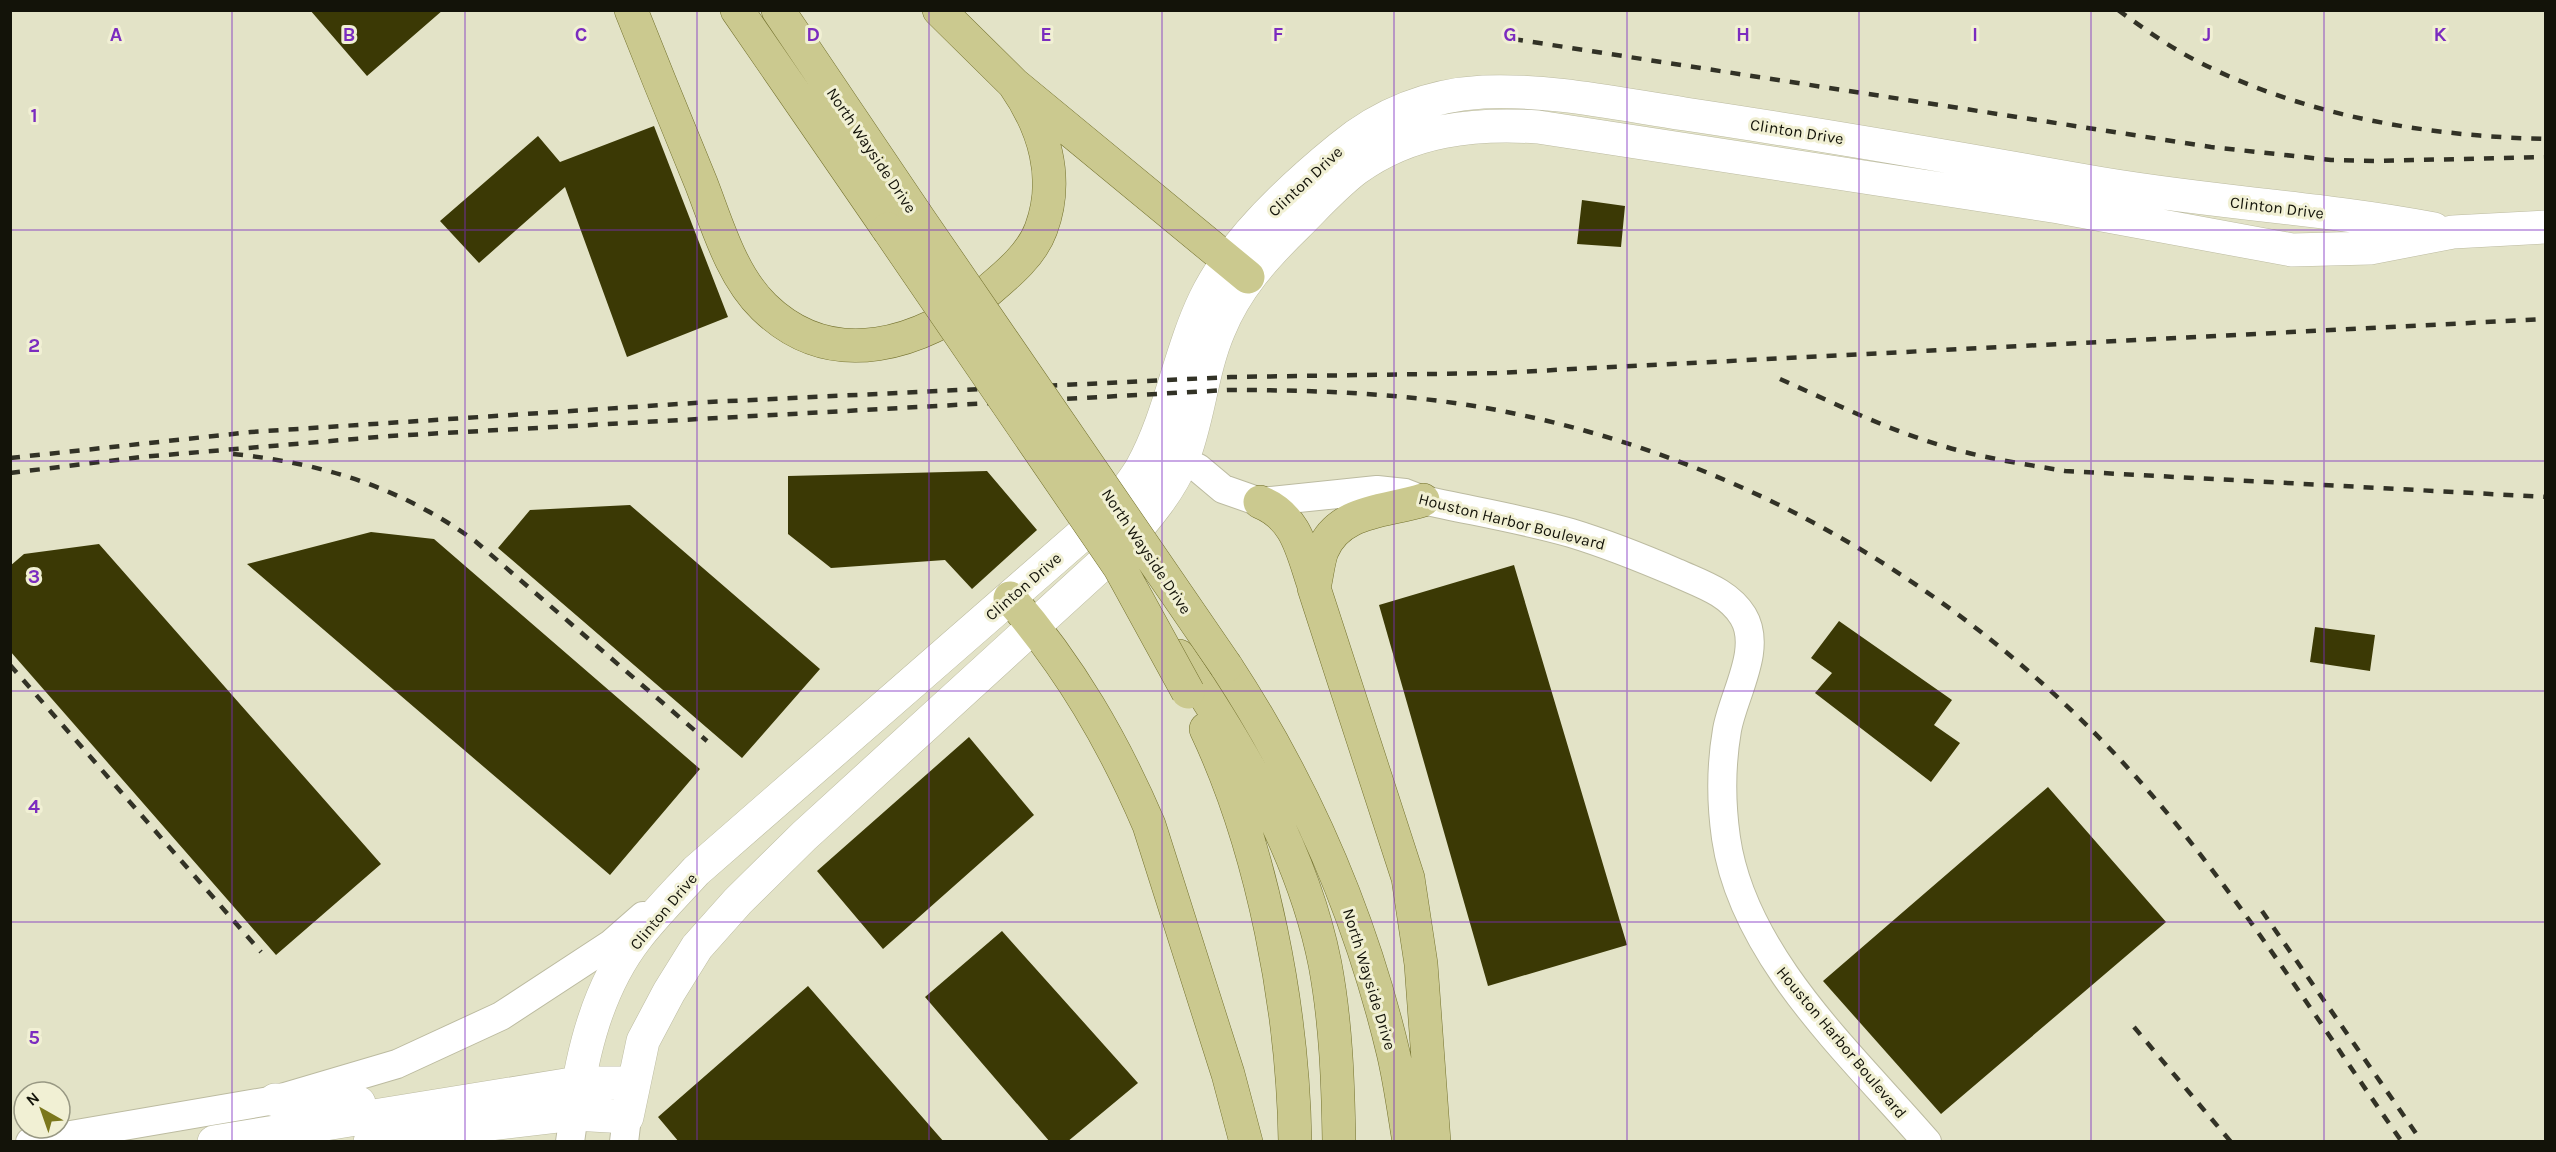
<svg xmlns="http://www.w3.org/2000/svg" width="2556" height="1152" font-family="Karla,sans-serif">
<rect width="100%" height="100%" fill="#e3e3c7"/>
<path fill="#3b3905" d="M 310,10 L 443,10 L 367,76 Z
M 654,126 L 728,317 L 627,357 L 565,187 L 479,263 L 440,221 L 538,136 L 560,162 Z
M 1582,200 L 1625,206 L 1621,247 L 1577,244 Z
M 987,471 L 1037,530 L 972,589 L 945,560 L 831,568 L 788,534 L 788,476 Z
M 630,505 L 820,669 L 742,758 L 498,548 L 530,510 Z
M 371,532 L 434,539 L 700,769 L 610,875 L 247,564 Z
M 99,544 L 381,864 L 276,955 L 10,651 L 10,566 L 24,554 Z
M 1514,565 L 1627,945 L 1488,986 L 1379,605 Z
M 1839,621 L 1952,700 L 1934,725 L 1960,743 L 1931,782 L 1815,693 L 1832,673 L 1811,658 Z
M 2315,627 L 2375,635 L 2370,671 L 2310,662 Z
M 969,737 L 1034,815 L 883,949 L 817,871 Z
M 2048,787 L 2166,922 L 1941,1114 L 1823,981 Z
M 1002,931 L 1138,1083 L 1067,1142 L 1050,1142 L 925,997 Z
M 808,986 L 944,1142 L 679,1142 L 658,1117 Z"/>
<g fill="none" stroke-linecap="round" stroke-linejoin="round">
<defs>
<path id="tertiary" d="M 1160,461 L 1182,461 L 1198,468 L 1223,489 L 1260,502 L 1377,490 L 1405,493 L 1423,500 C 1472,511 1522,519 1571,533 C 1607,544 1642,558 1677,573 C 1701,584 1728,592 1743,616 C 1763,649 1733,695 1727,730 C 1721,765 1721,803 1726,838 C 1743,957 1852,1055 1927,1142
M 30,1142 L 275,1100 L 397,1064 L 501,1016 L 611,944 L 643,916
M 570,1142 L 574,1114
M 624,1142 L 627,1117"/>
<path id="secondary" d="M 275,1100 L 359,1103
M 574,1114 C 582,1052 598,987 637,937 C 655,914 676,893 696,871 L 1109,511 C 1121,497 1133,483 1142,467 C 1171,414 1179,353 1205,299 C 1232,243 1292,187 1340,148 C 1381,114 1430,95 1483,92 C 1550,89 1618,104 1685,114 C 1819,134 1952,157 2086,181 C 2201,202 2319,207 2434,229
M 214,1142 L 578,1083 L 632,1083
M 370,1142 L 413,1133 L 574,1114 L 627,1117 L 643,1041 L 669,992 L 697,947 L 738,901 L 804,836 L 1125,543 C 1146,518 1169,492 1182,461 C 1199,419 1201,372 1219,330 C 1236,288 1265,256 1297,225 C 1316,206 1335,185 1356,169 C 1411,129 1474,123 1538,127 L 2059,207 L 2292,250 L 2370,248 L 2453,232 L 2546,227"/>
<path id="primary" d="M 631,10 C 654,68 677,125 701,183 C 717,224 731,275 764,307 C 833,374 923,344 989,290 C 1008,274 1032,254 1041,229 C 1060,178 1044,127 1014,84
M 737,10 L 888,229
M 778,10 L 915,213
M 939,10 L 1014,84 L 1248,277
M 1423,500 C 1387,512 1339,509 1322,551 C 1318,562 1317,576 1314,588 L 1408,878 L 1421,964 L 1434,1142
M 1260,502 C 1297,517 1302,551 1314,586
M 1010,598 C 1070,667 1113,741 1149,825 L 1228,1074 L 1246,1142
M 1179,656 C 1242,749 1303,853 1325,964 C 1336,1023 1338,1082 1339,1142
M 1226,666 C 1304,785 1360,914 1393,1052 C 1400,1081 1404,1112 1409,1142
M 1206,729 C 1263,850 1293,1009 1295,1142"/>
</defs>
<use href="#tertiary" stroke="#bcbba0" stroke-width="30"/>
<use href="#secondary" stroke="#bcbba0" stroke-width="34"/>
<use href="#primary" stroke="#74722f" stroke-width="34"/>
<use href="#tertiary" stroke="#fff" stroke-width="28"/>
<use href="#secondary" stroke="#fff" stroke-width="33"/>
<use href="#primary" stroke="#cbc98f" stroke-width="33"/>
<path stroke="#323226" stroke-width="4.5" stroke-dasharray="10 10" stroke-linecap="butt" d="M 2118,10 C 2143,28 2168,46 2195,60 C 2303,116 2425,136 2546,139
M 1513,39 L 2211,147 L 2331,160 L 2375,161 L 2546,157
M 1780,379 C 1832,402 1885,429 1940,445 C 1981,458 2024,464 2065,471 L 2546,497
M 233,454 C 323,463 402,488 475,541 L 707,741
M 10,458 L 251,432 L 709,402 L 1231,377 L 1496,373 L 2546,319
M 10,473 L 141,457 L 390,436 L 1228,390 C 1315,390 1401,393 1486,408 C 1746,455 1979,595 2151,794 C 2243,901 2321,1026 2402,1142
M 10,665 L 261,952
M 2262,911 L 2422,1142
M 2134,1027 L 2231,1142"/>
<defs>
<path id="primary-bridge" d="M 915,213 L 1226,666
M 888,229 L 1120,568 L 1188,692"/>
</defs>
<use href="#primary-bridge" stroke="#74722f" stroke-width="34" stroke-linecap="butt"/>
<use href="#primary-bridge" stroke="#cbc98f" stroke-width="33"/>
</g>
<path fill="none" stroke="#7b2cbf" stroke-width="1.5" stroke-opacity="0.55" d="M 232,10 L 232,1142M 465,10 L 465,1142M 697,10 L 697,1142M 929,10 L 929,1142M 1162,10 L 1162,1142M 1394,10 L 1394,1142M 1627,10 L 1627,1142M 1859,10 L 1859,1142M 2091,10 L 2091,1142M 2324,10 L 2324,1142M 10,230 L 2546,230M 10,461 L 2546,461M 10,691 L 2546,691M 10,922 L 2546,922"/>
<g text-anchor="middle" stroke-width="6" stroke-linejoin="round" paint-order="stroke">
<g font-size="16" fill="#131309" stroke="#f1f0d4">
<text transform="translate(1797 131) rotate(9)" y="6">Clinton Drive</text>
<text transform="translate(872 150) rotate(56)" y="6">North Wayside Drive</text>
<text transform="translate(1305 181) rotate(-43)" y="6">Clinton Drive</text>
<text transform="translate(2277 207) rotate(7)" y="6">Clinton Drive</text>
<text transform="translate(1512 521) rotate(14)" y="6">Houston Harbor Boulevard</text>
<text transform="translate(1147 551) rotate(56)" y="6">North Wayside Drive</text>
<text transform="translate(1023 586) rotate(-41)" y="6">Clinton Drive</text>
<text transform="translate(663 911) rotate(-50)" y="6">Clinton Drive</text>
<text transform="translate(1370 979) rotate(73)" y="6">North Wayside Drive</text>
<text transform="translate(1842 1042) rotate(50)" y="6">Houston Harbor Boulevard</text>
</g>
</g>
<g font-size="20" text-anchor="middle" font-weight="bold" fill="#7b2cbf" stroke="#f1f0d4" stroke-width="6" stroke-linejoin="round" paint-order="stroke">
<text x="116" y="41">A</text>
<text x="349" y="41">B</text>
<text x="581" y="41">C</text>
<text x="813" y="41">D</text>
<text x="1046" y="41">E</text>
<text x="1278" y="41">F</text>
<text x="1510" y="41">G</text>
<text x="1743" y="41">H</text>
<text x="1975" y="41">I</text>
<text x="2207" y="41">J</text>
<text x="2440" y="41">K</text>
<text x="34" y="122">1</text>
<text x="34" y="352">2</text>
<text x="34" y="583">3</text>
<text x="34" y="813">4</text>
<text x="34" y="1044">5</text>
</g>
<rect width="2556" height="1152" fill="none" stroke="#131309" stroke-width="24"/>
<g transform="translate(42 1110) rotate(320)"><circle r="28" fill="#f1f0d4" stroke="#989883" stroke-width="1.5"/>
<path d="M0-4.5L10 22L0 15L-10 22Z" fill="#7b771c"/>
<text y="-9" font-size="16" font-weight="bold" text-anchor="middle" fill="#131309">N</text>
</g>
</svg>
